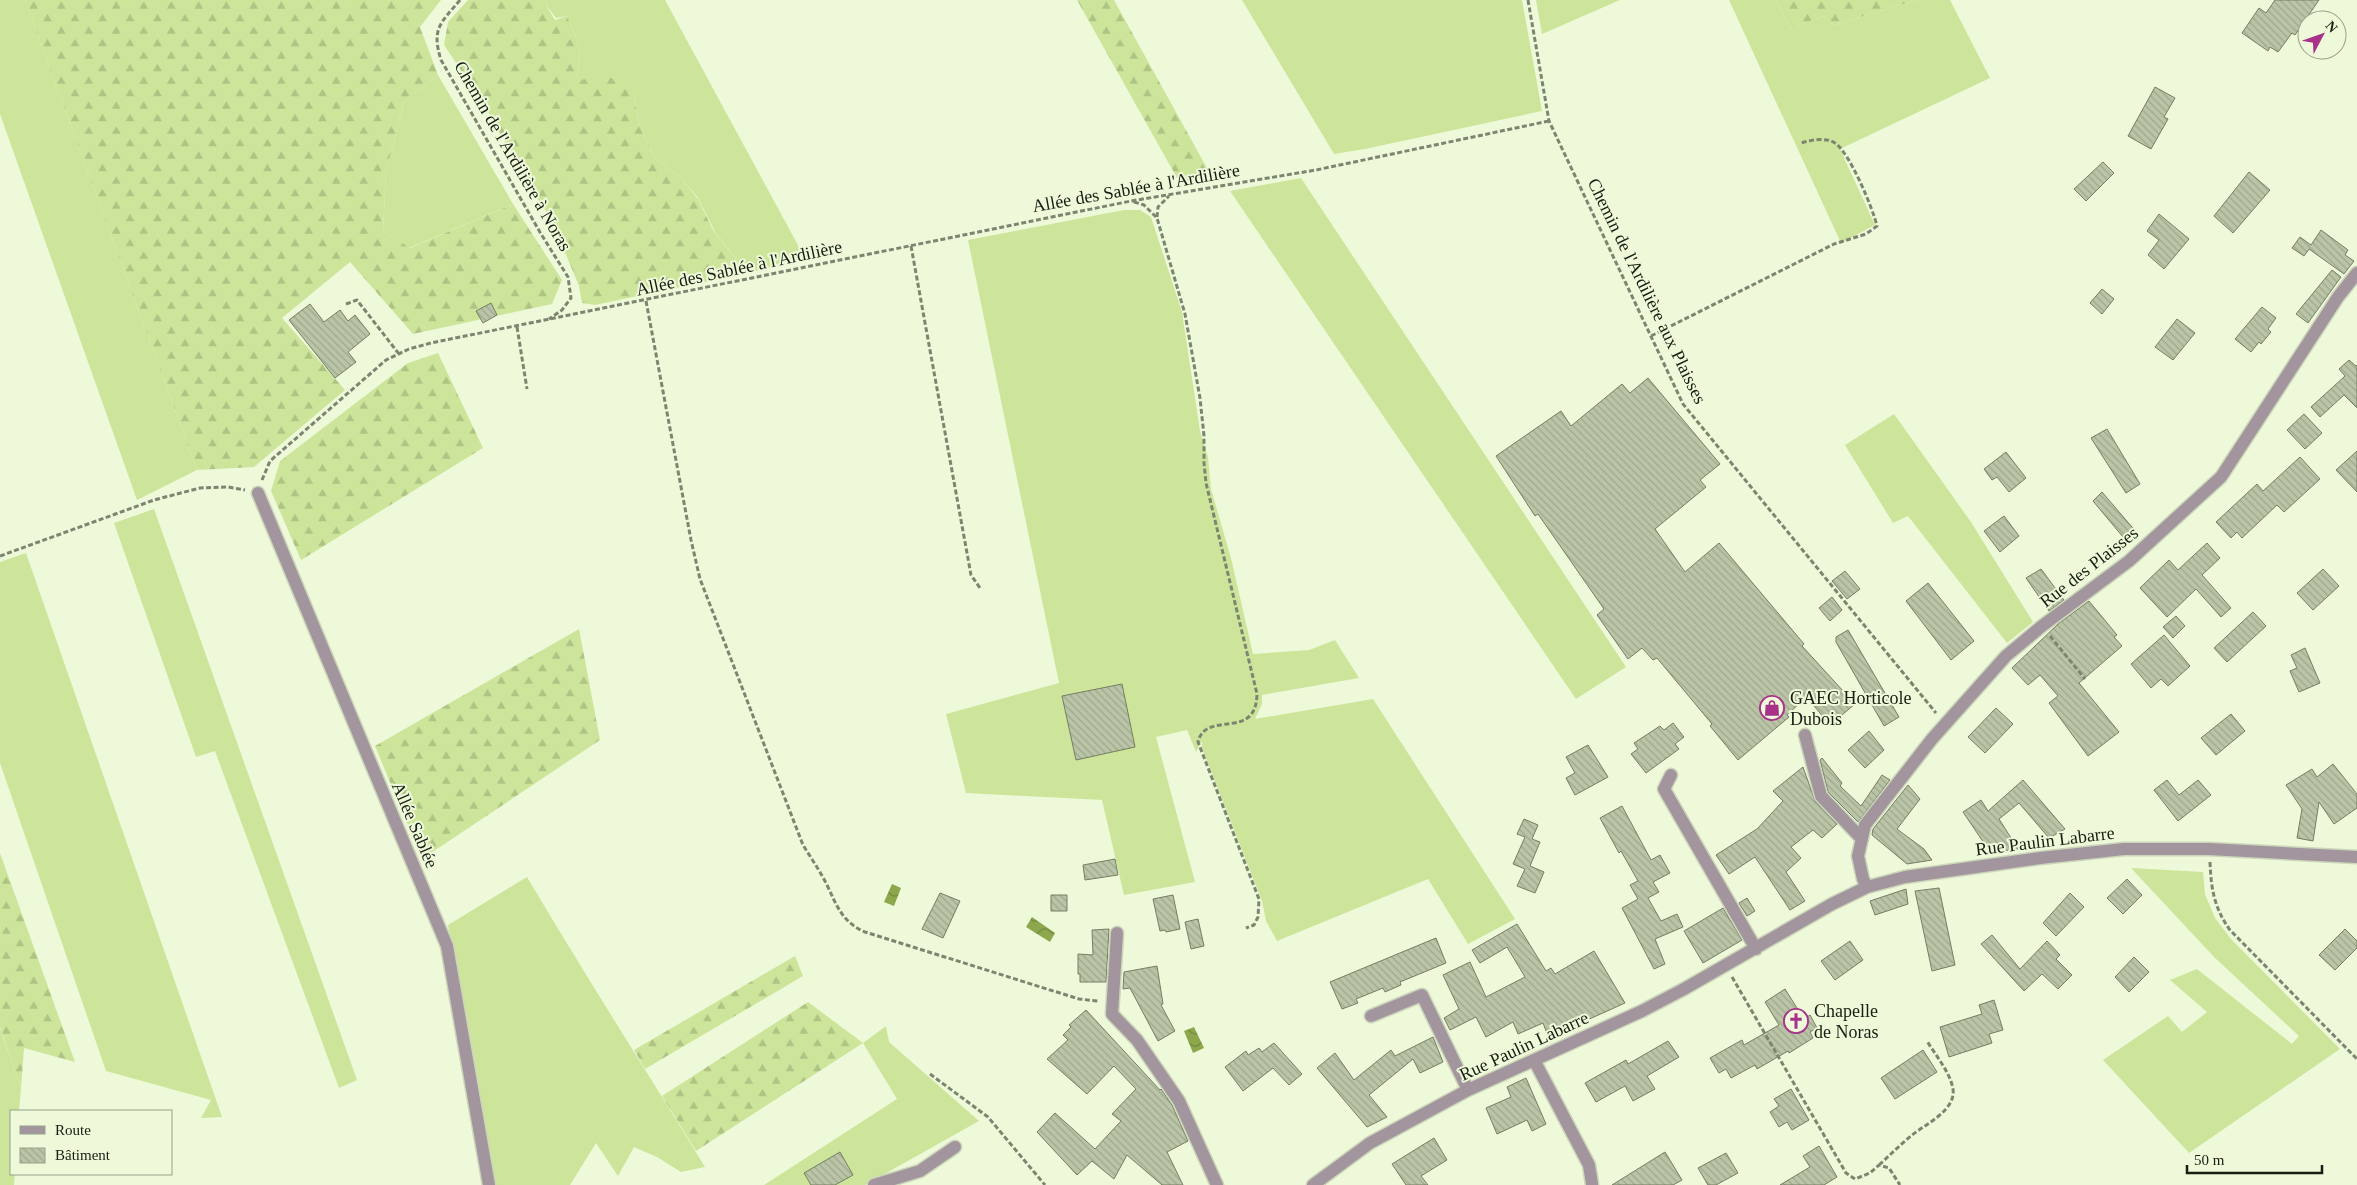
<svg xmlns="http://www.w3.org/2000/svg" width="2357" height="1185" font-family="'Times New Roman',serif">
<defs>
<pattern id="forest-firs" width="22" height="20" patternUnits="userSpaceOnUse" patternTransform="scale(1.25)"><rect width="22" height="20" fill="#cde59b"/><path d="M5 1l3.5 6h-7zM16 11l3.5 6h-7z" fill="#afc484"/></pattern>
<pattern id="water-waves" width="16" height="10" patternUnits="userSpaceOnUse" patternTransform="scale(1.25)"><rect width="16" height="10" fill="#8da84c"/><path d="M0 5q4-4 8 0t8 0" fill="none" stroke="#72883e"/></pattern>
<pattern id="building-back-hatch" width="6" height="6" patternUnits="userSpaceOnUse" patternTransform="scale(1.25)"><rect width="6" height="6" fill="#bac4a6"/><path d="M-1 5l2 2M0 0l6 6M5-1l2 2" fill="none" stroke="#9fa88e"/></pattern>
</defs>
<rect width="100%" height="100%" fill="#eef9da"/>
<path fill="#cde59b" d="M 0,0 L 25,0 L 197,470 L 137,500 L 0,114 Z
M 547,0 L 665,0 L 806,260 L 747,273 L 715,232 L 698,198 L 682,179 L 656,159 L 640,127 L 634,96 L 577,80 L 580,47 L 567,16 L 556,18 L 546,5 Z
M 1242,0 L 1522,0 L 1542,111 L 1365,149 L 1334,154 Z
M 1536,0 L 1620,0 L 1542,34 Z
M 1729,0 L 1776,0 L 1790,29 L 1823,16 L 1834,25 L 1917,0 L 1950,0 L 1990,78 L 1840,149 L 1875,225 L 1841,243 Z
M 438,75 L 513,204 L 409,248 L 383,231 L 386,172 L 404,101 Z
M 1301,178 L 1626,667 L 1576,699 L 1230,191 Z
M 1124,210 L 1140,210 L 1151,217 L 1182,312 L 1200,431 L 1208,457 L 1211,489 L 1231,558 L 1253,654 L 1309,650 L 1335,640 L 1359,678 L 1262,695 L 1262,704 L 1255,719 L 1373,699 L 1515,919 L 1468,944 L 1428,879 L 1277,941 L 1266,921 L 1262,901 L 1202,748 L 1202,741 L 1196,752 L 1187,730 L 1156,737 L 1195,882 L 1124,895 L 1102,800 L 966,793 L 946,714 L 1059,683 L 968,240 Z
M 1894,414 L 1971,522 L 2033,622 L 2007,643 L 1908,516 L 1893,523 L 1845,445 Z
M 154,509 L 357,1080 L 339,1088 L 215,751 L 196,757 L 114,523 Z
M 26,553 L 222,1117 L 201,1118 L 211,1100 L 106,1071 L 0,763 L 0,562 Z
M 2131,868 L 2203,872 L 2205,894 L 2215,918 L 2231,939 L 2340,1049 L 2189,1153 L 2103,1060 L 2168,1016 L 2182,1032 L 2207,1012 L 2170,980 L 2197,969 L 2292,1044 L 2299,1036 L 2215,958 Z
M 527,877 C 585,975 646,1070 705,1167 L 681,1172 L 657,1157 L 634,1147 L 618,1176 L 596,1143 L 570,1185 L 490,1185 L 448,925 Z
M 886,1026 L 889,1042 L 979,1121 L 865,1185 L 764,1185 L 897,1099 L 863,1043 Z
M 0,1028 L 21,1088 L 19,1111 L 11,1111 L 11,1174 L 15,1174 L 14,1185 L 0,1185 Z"/>
<path fill="url(#forest-firs)" d="M 25,0 L 441,0 L 420,27 L 438,75 L 404,101 L 386,172 L 383,231 L 410,248 L 513,204 L 562,280 L 552,304 L 413,334 L 350,262 L 282,318 L 345,390 L 254,467 L 197,470 Z
M 468,0 L 547,0 L 546,5 L 555,20 L 567,16 L 580,47 L 577,80 L 610,77 L 634,96 L 640,127 L 656,159 L 682,179 L 698,199 L 713,230 L 747,273 L 595,305 L 582,303 L 579,286 L 562,245 L 561,233 L 531,189 L 486,108 L 444,45 L 448,22 Z
M 1077,0 L 1114,0 L 1213,179 L 1181,185 Z
M 1776,0 L 1917,0 L 1834,25 L 1823,16 L 1790,29 Z
M 438,353 L 483,448 L 301,560 L 271,491 L 280,461 L 408,363 Z
M 579,629 L 600,740 L 422,859 L 375,746 Z
M 0,853 L 75,1062 L 24,1048 L 21,1088 L 0,1027 Z
M 795,956 L 803,976 L 645,1069 L 634,1050 Z
M 808,1002 L 863,1043 L 696,1151 L 662,1096 Z"/>
<path fill="url(#water-waves)" d="M 892,884 L 901,888 L 894,906 L 884,902 Z
M 1032,917 L 1055,933 L 1050,942 L 1026,927 Z
M 1194,1027 L 1204,1048 L 1193,1053 L 1184,1031 Z"/>
<path fill="url(#building-back-hatch)" stroke="#747e62" d="M 2275,0 L 2319,0 L 2295,35 L 2292,33 L 2278,52 L 2270,47 L 2268,51 L 2242,33 L 2259,8 L 2266,13 Z
M 2155,87 L 2175,98 L 2164,117 L 2168,119 L 2151,149 L 2128,136 Z
M 2103,162 L 2114,173 L 2086,201 L 2074,189 Z
M 2249,172 L 2270,190 L 2233,233 L 2214,216 Z
M 2159,214 L 2189,239 L 2164,269 L 2148,255 L 2159,240 L 2147,231 Z
M 2321,230 L 2348,250 L 2345,255 L 2354,261 L 2344,274 L 2309,249 L 2304,256 L 2292,248 L 2300,237 L 2311,245 Z
M 2332,270 L 2341,277 L 2308,323 L 2296,314 Z
M 2102,289 L 2114,299 L 2102,314 L 2090,303 Z
M 491,303 L 497,315 L 483,323 L 476,311 Z
M 310,304 L 324,322 L 340,310 L 348,321 L 355,315 L 370,334 L 348,352 L 356,362 L 335,378 L 289,320 Z
M 2262,307 L 2276,318 L 2268,329 L 2271,332 L 2261,344 L 2259,342 L 2251,352 L 2235,339 Z
M 2177,319 L 2195,333 L 2173,360 L 2155,347 Z
M 2349,360 L 2356,366 L 2357,365 L 2357,408 L 2344,395 L 2320,417 L 2311,407 L 2345,376 L 2339,369 Z
M 1648,378 L 1720,464 L 1700,480 L 1706,487 L 1655,529 L 1685,572 L 1719,543 L 1804,644 L 1802,646 L 1855,704 L 1830,725 L 1809,700 L 1804,704 L 1802,701 L 1787,715 L 1789,717 L 1738,760 L 1710,726 L 1712,724 L 1657,658 L 1653,660 L 1642,648 L 1628,659 L 1597,615 L 1604,609 L 1538,514 L 1535,516 L 1496,456 L 1561,411 L 1571,426 L 1622,384 L 1630,393 Z
M 2304,414 L 2322,433 L 2305,449 L 2287,430 Z
M 2107,429 L 2140,484 L 2126,493 L 2091,438 Z
M 2357,451 L 2357,492 L 2336,470 Z
M 2006,452 L 2026,478 L 2009,492 L 1997,477 L 1992,480 L 1984,469 Z
M 2300,457 L 2320,479 L 2284,512 L 2277,505 L 2242,538 L 2237,532 L 2231,538 L 2216,522 L 2257,484 L 2263,491 Z
M 2102,492 L 2138,534 L 2128,543 L 2093,501 Z
M 2004,516 L 2019,536 L 2000,552 L 1984,531 Z
M 2207,543 L 2220,558 L 2202,575 L 2231,608 L 2221,617 L 2196,589 L 2167,617 L 2140,588 L 2169,560 L 2178,570 Z
M 2041,569 L 2064,600 L 2049,611 L 2026,578 Z
M 2323,569 L 2339,586 L 2313,610 L 2297,593 Z
M 1845,571 L 1860,589 L 1847,599 L 1832,581 Z
M 1928,583 L 1974,641 L 1951,660 L 1906,601 Z
M 1832,597 L 1842,610 L 1830,621 L 1819,608 Z
M 2089,601 L 2117,635 L 2114,637 L 2122,646 L 2079,683 L 2119,732 L 2088,756 L 2049,703 L 2058,696 L 2040,675 L 2028,685 L 2012,668 L 2058,624 Z
M 2253,612 L 2266,626 L 2227,662 L 2214,648 Z
M 2176,616 L 2185,626 L 2173,638 L 2163,627 Z
M 1848,630 L 1899,717 L 1884,726 L 1836,642 L 1836,637 Z
M 2164,635 L 2190,666 L 2168,686 L 2161,679 L 2151,688 L 2131,664 Z
M 2305,648 L 2320,683 L 2299,692 L 2290,671 L 2297,668 L 2291,655 Z
M 1122,684 L 1135,747 L 1076,760 L 1062,696 Z
M 1996,708 L 2013,724 L 1985,753 L 1968,737 Z
M 2231,714 L 2245,731 L 2216,755 L 2201,738 Z
M 1673,723 L 1684,737 L 1675,744 L 1679,749 L 1646,773 L 1631,754 L 1638,749 L 1634,743 L 1660,726 L 1664,730 Z
M 1869,731 L 1884,750 L 1865,768 L 1848,750 Z
M 1588,745 L 1608,777 L 1575,795 L 1566,778 L 1575,773 L 1566,757 Z
M 1822,758 L 1842,783 L 1840,786 L 1861,806 L 1882,775 L 1890,780 L 1858,822 L 1828,792 L 1820,760 Z
M 2333,764 L 2357,794 L 2357,808 L 2334,824 L 2319,802 L 2313,841 L 2297,838 L 2302,809 L 2286,785 L 2312,769 L 2317,777 Z
M 1803,767 L 1815,801 L 1837,824 L 1822,838 L 1813,830 L 1791,847 L 1801,858 L 1786,872 L 1805,901 L 1790,910 L 1755,857 L 1729,874 L 1716,855 L 1757,829 L 1783,801 L 1773,791 Z
M 2023,780 L 2065,829 L 2049,838 L 2019,803 L 1999,819 L 2018,849 L 1990,852 L 1963,812 L 1981,800 L 1988,811 Z
M 2167,780 L 2179,795 L 2198,780 L 2211,795 L 2178,821 L 2154,790 Z
M 1908,785 L 1920,799 L 1897,829 L 1924,849 L 1932,860 L 1907,864 L 1872,835 L 1873,829 Z
M 1622,806 L 1651,860 L 1660,855 L 1670,873 L 1653,882 L 1659,892 L 1648,898 L 1661,921 L 1677,914 L 1683,927 L 1655,939 L 1665,964 L 1654,969 L 1622,908 L 1638,899 L 1630,885 L 1638,881 L 1621,851 L 1619,853 L 1600,818 Z
M 1524,819 L 1538,825 L 1532,839 L 1540,842 L 1530,866 L 1544,872 L 1535,893 L 1517,886 L 1525,869 L 1513,864 L 1525,837 L 1517,834 Z
M 1115,859 L 1118,875 L 1085,880 L 1083,865 Z
M 2127,879 L 2142,895 L 2123,914 L 2107,898 Z
M 1939,888 L 1955,965 L 1932,971 L 1915,891 Z
M 1906,889 L 1908,904 L 1875,915 L 1870,901 Z
M 940,893 L 960,901 L 943,938 L 922,929 Z
M 2070,893 L 2084,907 L 2056,936 L 2043,923 Z
M 1051,895 L 1067,895 L 1067,911 L 1051,911 Z
M 1173,895 L 1180,929 L 1166,932 L 1165,930 L 1160,931 L 1153,899 Z
M 1747,898 L 1755,911 L 1747,916 L 1739,903 Z
M 1723,908 L 1742,940 L 1703,963 L 1684,931 Z
M 1198,919 L 1204,946 L 1191,949 L 1185,922 Z
M 1517,924 L 1546,971 L 1551,968 L 1555,974 L 1594,951 L 1625,1003 L 1585,1021 L 1586,1023 L 1550,1041 L 1543,1023 L 1518,1034 L 1513,1022 L 1486,1037 L 1476,1017 L 1450,1030 L 1444,1018 L 1459,1009 L 1443,975 L 1470,962 L 1486,997 L 1525,977 L 1507,947 L 1480,963 L 1472,950 Z
M 1109,929 L 1106,982 L 1080,982 L 1080,974 L 1078,974 L 1078,954 L 1093,955 L 1092,930 Z
M 2345,929 L 2357,941 L 2357,948 L 2335,970 L 2319,955 Z
M 1992,935 L 2020,969 L 2047,941 L 2060,955 L 2056,959 L 2072,975 L 2058,989 L 2042,974 L 2024,991 L 1981,944 Z
M 1436,938 L 1446,963 L 1400,982 L 1401,985 L 1385,992 L 1383,988 L 1356,999 L 1358,1003 L 1342,1009 L 1330,982 Z
M 1850,941 L 1863,960 L 1835,980 L 1821,961 Z
M 2134,957 L 2149,972 L 2129,992 L 2115,977 Z
M 1157,966 L 1163,1004 L 1161,1005 L 1175,1031 L 1158,1041 L 1130,988 L 1123,989 L 1124,972 Z
M 1785,989 L 1804,1019 L 1810,1015 L 1817,1028 L 1810,1032 L 1813,1038 L 1789,1053 L 1788,1051 L 1757,1069 L 1755,1065 L 1731,1078 L 1726,1069 L 1719,1073 L 1710,1058 L 1742,1040 L 1744,1045 L 1779,1025 L 1765,1002 Z
M 1994,1000 L 2003,1030 L 1989,1034 L 1992,1043 L 1949,1057 L 1940,1027 L 1982,1014 L 1979,1005 Z
M 1086,1010 L 1160,1090 L 1161,1089 L 1172,1105 L 1188,1141 L 1167,1152 L 1183,1185 L 1162,1185 L 1127,1155 L 1114,1179 L 1092,1161 L 1077,1175 L 1037,1132 L 1055,1113 L 1095,1149 L 1121,1121 L 1112,1114 L 1136,1089 L 1114,1066 L 1087,1094 L 1047,1059 L 1068,1040 L 1063,1035 L 1071,1027 L 1069,1025 Z
M 1433,1037 L 1443,1062 L 1420,1073 L 1413,1059 L 1369,1095 L 1387,1117 L 1367,1127 L 1317,1068 L 1335,1053 L 1354,1080 L 1391,1050 L 1395,1056 Z
M 1668,1041 L 1679,1057 L 1647,1076 L 1655,1089 L 1633,1101 L 1625,1086 L 1596,1102 L 1585,1083 L 1626,1060 L 1628,1064 Z
M 1274,1043 L 1302,1074 L 1289,1085 L 1273,1068 L 1243,1091 L 1225,1067 L 1246,1051 L 1248,1055 L 1259,1048 L 1262,1052 Z
M 1923,1050 L 1937,1072 L 1895,1099 L 1881,1078 Z
M 1526,1078 L 1546,1124 L 1532,1131 L 1527,1120 L 1497,1134 L 1486,1108 L 1511,1097 L 1507,1087 Z
M 1791,1089 L 1809,1120 L 1792,1130 L 1787,1122 L 1779,1127 L 1770,1112 L 1779,1106 L 1774,1099 Z
M 1434,1138 L 1447,1160 L 1421,1176 L 1428,1185 L 1406,1185 L 1392,1164 Z
M 1819,1146 L 1837,1177 L 1824,1185 L 1780,1185 L 1810,1167 L 1803,1156 Z
M 840,1152 L 853,1175 L 835,1185 L 811,1185 L 804,1173 Z
M 1665,1152 L 1682,1180 L 1673,1185 L 1612,1185 Z
M 1726,1153 L 1738,1173 L 1716,1185 L 1708,1185 L 1698,1168 Z"/>
<g fill="none" stroke-linecap="round" stroke-linejoin="round">
<defs>
<path id="minor" d="M 258,493 L 447,946 L 489,1185
M 1805,735 L 1821,796 L 1862,839
M 1671,775 L 1664,789 L 1756,949
M 1867,887 L 1863,879 L 1858,856 L 1865,825 L 1932,739 L 2006,656 L 2042,626 L 2129,561 L 2221,477 L 2338,297 L 2357,273
M 1117,933 L 1112,1014 L 1137,1040 L 1179,1101 L 1217,1185
M 1371,1016 L 1422,995 L 1468,1090
M 1534,1060 L 1589,1165 L 1592,1184
M 874,1185 L 920,1171 L 955,1147
M 1313,1185 L 1370,1143 L 1468,1090 L 1642,1011 L 1684,989 L 1832,904 L 1867,887 L 1905,877 L 2040,858 L 2124,849 L 2209,849 L 2357,857"/>
</defs>
<use href="#minor" stroke="#ccd6ba" stroke-width="15"/>
<path stroke="#7d8570" stroke-width="3" stroke-dasharray="5 2.5" stroke-linecap="butt" d="M 460,0 C 441,23 431,28 441,60 L 541,234 L 568,277 L 571,298 L 562,310 L 549,319
M 1528,0 L 1549,121 L 1683,404 L 1936,713
M 1134,202 L 1144,205 L 1157,218 L 1185,314 L 1200,398 L 1204,436 L 1204,463 L 1206,483 L 1257,694 C 1256,742 1206,709 1198,742 L 1259,899 L 1258,917 L 1254,925 L 1246,928
M 1157,217 L 1158,207 L 1169,196
M 911,246 L 971,575 L 980,588
M 646,301 L 691,540 L 700,579 L 803,845 C 811,858 820,871 827,885 C 837,906 842,922 865,932 L 1079,999 L 1098,1001
M 346,304 L 357,300 L 399,354
M 517,327 L 527,389
M 1651,336 L 1834,244 L 1866,234 L 1877,226 C 1873,209 1850,153 1835,143 C 1826,137 1811,140 1801,143
M 262,480 L 270,461 L 386,360 L 409,349 L 431,343 L 1131,201 L 1316,170 L 1549,121
M 0,556 L 154,500 L 200,488 L 228,487 L 245,490
M 2050,636 L 2085,679
M 2210,862 C 2211,888 2214,908 2230,930 L 2357,1059
M 1732,977 L 1846,1173 L 1855,1179 L 1870,1173 L 1879,1165 L 1889,1168 L 1900,1185
M 930,1074 L 988,1117 L 1045,1185
M 1879,1165 C 1890,1155 1900,1145 1911,1136 C 1925,1124 1956,1111 1953,1089 C 1950,1072 1936,1056 1927,1041"/>
<use href="#minor" stroke="#a3959d" stroke-width="12"/>
</g>
<defs>
<symbol id="shop-ring" viewBox="-11 -11 22 22"><circle r="9.5" fill="#eef9da" stroke="#a83189" stroke-width="1.5"/><path d="M-5-2.5h2.3a2.7 3.5 0 0 1 5.4 0H5L5.5 6h-11ZM-1.5-2.5h3a1.5 2.3 0 0 0-3 0Z" fill="#a83189"/></symbol>
<symbol id="church-ring" viewBox="-11 -11 22 22"><circle r="9.5" fill="#eef9da" stroke="#a83189" stroke-width="1.5"/><path d="M-1.2-6h2.4v3.5h3.3v2.4h-3.3V6h-2.4V-.1h-3.3v-2.4h3.3Z" fill="#a83189"/></symbol>
</defs>
<g fill-rule="evenodd">
<use href="#shop-ring" x="1758" y="694" width="28" height="28"/>
<use href="#church-ring" x="1782" y="1007" width="28" height="28"/>
</g>
<g text-anchor="middle" stroke-width="4" stroke-linejoin="round" paint-order="stroke">
<g font-size="18" fill="#181c11" stroke="#eef9da">
<text transform="translate(513 156) rotate(60)" y="6">Chemin de l'Ardilière à Noras</text>
<text transform="translate(1136 188) rotate(-10)" y="6">Allée des Sablée à l'Ardilière</text>
<text transform="translate(739 268) rotate(-12)" y="6">Allée des Sablée à l'Ardilière</text>
<text transform="translate(1647 291) rotate(64)" y="6">Chemin de l'Ardilière aux Plaisses</text>
<text transform="translate(2089 567) rotate(-38)" y="6">Rue des Plaisses</text>
<text transform="translate(415 825) rotate(67)" y="6">Allée Sablée</text>
<text transform="translate(2045 841) rotate(-7)" y="6">Rue Paulin Labarre</text>
<text transform="translate(1524 1046) rotate(-25)" y="6">Rue Paulin Labarre</text>
</g>
<g font-size="18" fill="#181c11" stroke="#eef9da" text-anchor="start">
<text x="1790" y="704">GAEC Horticole<tspan x="1790" dy="21">Dubois</tspan></text>
<text x="1814" y="1017">Chapelle<tspan x="1814" dy="21">de Noras</tspan></text>
</g>
</g>
<rect x="10" y="1110" width="162" height="65" fill="#eef9da" stroke="#98a18a"/>
<rect x="20" y="1126" width="25" height="8" fill="#a3959d" stroke="#98a18a"/>
<text x="55" y="1135" font-size="15" fill="#181c11">Route</text>
<rect x="20" y="1148" width="25" height="15" fill="url(#building-back-hatch)" stroke="#98a18a"/>
<text x="55" y="1160" font-size="15" fill="#181c11">Bâtiment</text>
<g transform="translate(2322 35) rotate(49)"><circle r="24" fill="#eef9da" stroke="#98a18a"/>
<path d="M0-4L9 19L0 12L-9 19Z" fill="#a83189"/>
<text y="-8" font-size="14" font-weight="bold" text-anchor="middle" fill="#181c11">N</text>
</g>
<path d="M2187 1165v8h135v-8" fill="none" stroke="#181c11" stroke-width="2.5"/>
<text x="2194" y="1165" font-size="15" fill="#181c11" stroke="#eef9da" stroke-width="4" paint-order="stroke">50 m</text>
</svg>
